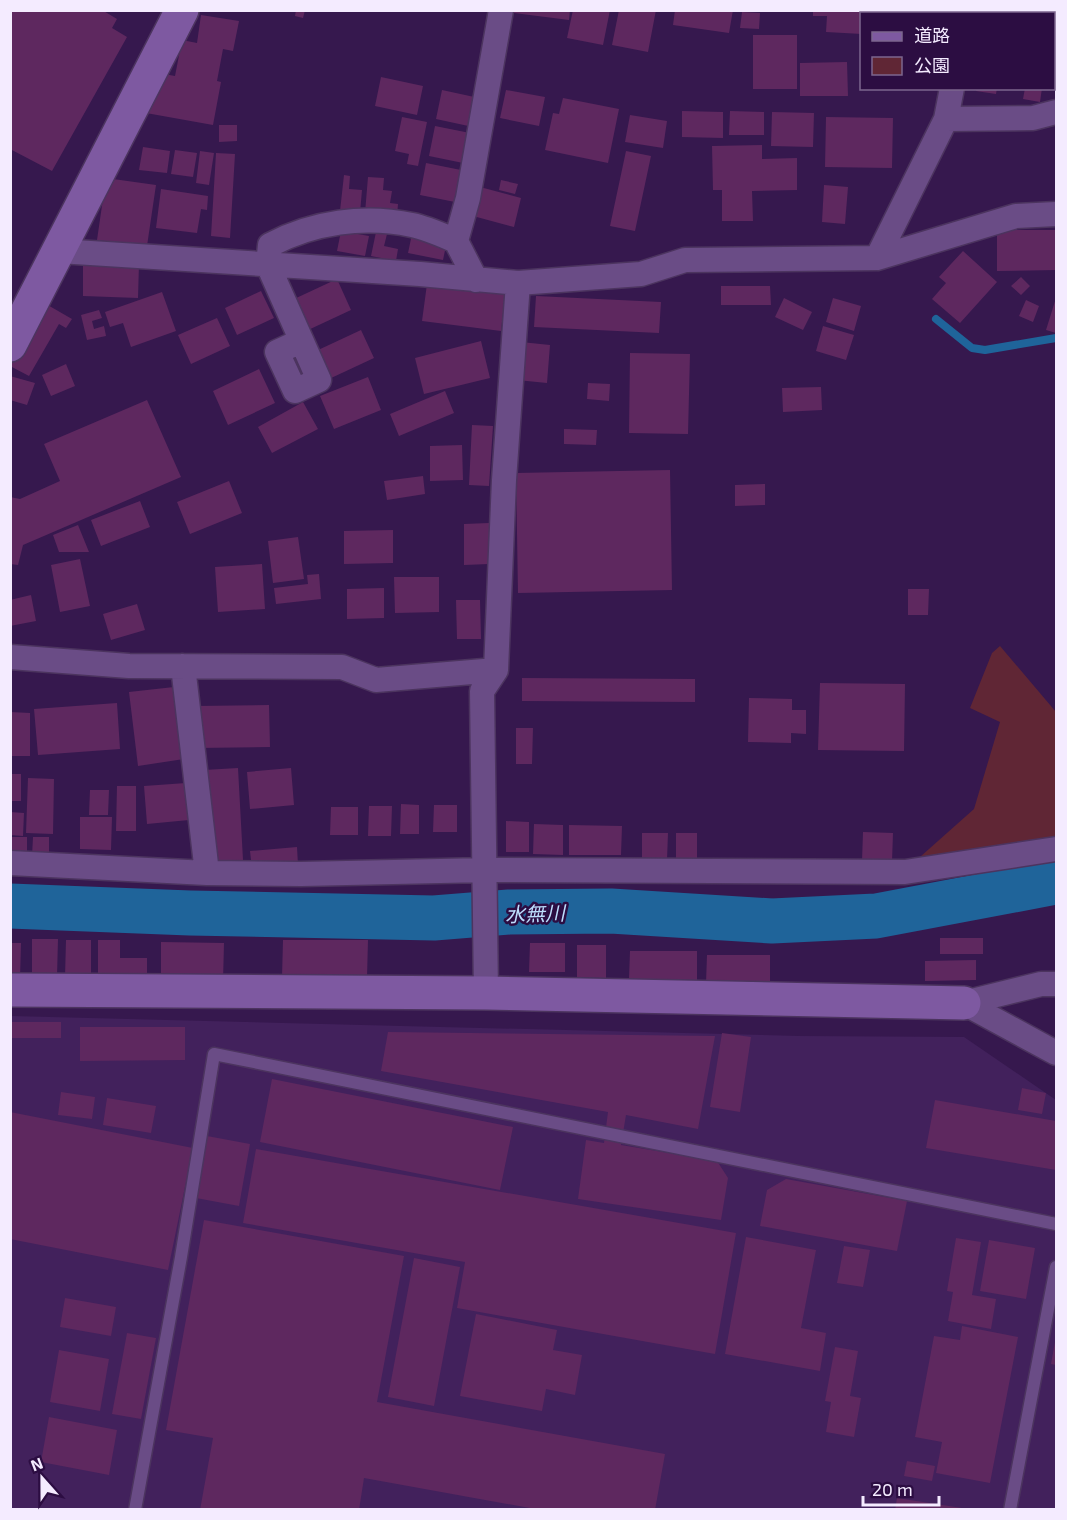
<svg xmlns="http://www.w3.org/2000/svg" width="1067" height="1520" font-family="'Exo 2','Noto Sans JP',sans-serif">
<rect width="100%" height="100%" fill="#36184e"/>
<path fill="#42215c" d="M 11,1016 L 799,1036 L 964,1037 L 1056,1100 L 1056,1509 L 11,1510 Z"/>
<path fill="#602635" d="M 1000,646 L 1056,712 L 1056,838 L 911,865 L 974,809 L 1000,722 L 970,708 L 992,653 Z"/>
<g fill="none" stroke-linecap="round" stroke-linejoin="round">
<path stroke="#1f649a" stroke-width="8" d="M 936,319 L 972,348 L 985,350 L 1056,338"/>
<path stroke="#1f649a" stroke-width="45" d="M 10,906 L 190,913 L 434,918 L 509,912 L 611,911 L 772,921 L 876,916 L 1056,882"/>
</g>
<path fill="#5e285f" d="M 11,10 L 102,10 L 117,19 L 112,28 L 127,37 L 52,171 L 10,149 Z
M 296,10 L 305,10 L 303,18 L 295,16 Z
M 514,10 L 570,10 L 569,20 L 514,13 Z
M 573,10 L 610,10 L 603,45 L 567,38 Z
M 619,10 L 656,10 L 648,52 L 612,45 Z
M 675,10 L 733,10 L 729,33 L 673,25 Z
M 813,10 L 882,10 L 881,14 L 862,14 L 862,34 L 826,32 L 827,16 L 813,16 Z
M 742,12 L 760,13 L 759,29 L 740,28 Z
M 201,15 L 239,21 L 233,51 L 223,49 L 217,81 L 221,82 L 213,125 L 146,113 L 153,72 L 175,76 L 182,40 L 197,43 Z
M 753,35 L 797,35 L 797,89 L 753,89 Z
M 847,62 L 848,96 L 800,96 L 800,63 Z
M 381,77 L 423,86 L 417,115 L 375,106 Z
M 977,88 L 997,88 L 996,94 L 976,91 Z
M 1025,88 L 1042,88 L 1040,102 L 1023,99 Z
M 442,90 L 479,98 L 473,127 L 436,119 Z
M 506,90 L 545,97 L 539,126 L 500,118 Z
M 563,98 L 619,109 L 608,163 L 545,150 L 553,113 L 559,114 Z
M 682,111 L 723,112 L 723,138 L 682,137 Z
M 730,111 L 764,112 L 764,135 L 729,135 Z
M 772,112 L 814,113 L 813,147 L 771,146 Z
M 630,115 L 667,121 L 663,148 L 625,142 Z
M 402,117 L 427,122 L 418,166 L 407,164 L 409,154 L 395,151 Z
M 826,117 L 893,118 L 892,168 L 825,167 Z
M 219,125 L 237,125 L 237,141 L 219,142 Z
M 435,126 L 475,134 L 468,164 L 429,156 Z
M 762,145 L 762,159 L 797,158 L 797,190 L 752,191 L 753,221 L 722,221 L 722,190 L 713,190 L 712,146 Z
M 143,147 L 170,151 L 167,173 L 139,170 Z
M 175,150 L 197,153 L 193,177 L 171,174 Z
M 200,151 L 214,153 L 209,185 L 196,183 Z
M 626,151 L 651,156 L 635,231 L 610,226 Z
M 216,153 L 235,154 L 230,238 L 211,236 Z
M 426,163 L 466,171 L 460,203 L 420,195 Z
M 344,175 L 350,176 L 349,189 L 362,190 L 360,213 L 340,211 Z
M 368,177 L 384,178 L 383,190 L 392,191 L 390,203 L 398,204 L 397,216 L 365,213 Z
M 106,178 L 156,185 L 147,246 L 97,240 Z
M 501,180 L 518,184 L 515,194 L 499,190 Z
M 824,185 L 848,187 L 845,224 L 822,222 Z
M 480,187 L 521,198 L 514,227 L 473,216 Z
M 161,189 L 208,196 L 207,210 L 201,209 L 197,233 L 156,228 Z
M 997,230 L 1056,230 L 1056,270 L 997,271 Z
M 341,231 L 369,236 L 365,256 L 337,251 Z
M 376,232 L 387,234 L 384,246 L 398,249 L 396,261 L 371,256 Z
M 412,234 L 447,241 L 443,260 L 408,253 Z
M 963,251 L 997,282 L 960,323 L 932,299 L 946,283 L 939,277 Z
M 83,263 L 139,264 L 138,298 L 83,296 Z
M 1021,277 L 1030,286 L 1021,295 L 1011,286 Z
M 337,279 L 351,310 L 306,331 L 292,300 Z
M 427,284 L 505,294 L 501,331 L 422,321 Z
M 721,286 L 770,286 L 771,305 L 721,305 Z
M 261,291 L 274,318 L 237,335 L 225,308 Z
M 162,292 L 176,331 L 131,347 L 123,323 L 110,327 L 105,312 Z
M 536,296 L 661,302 L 659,333 L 534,327 Z
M 784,298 L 812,312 L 803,330 L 775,317 Z
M 833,298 L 861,306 L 854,331 L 826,322 Z
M 1056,298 L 1056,333 L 1046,330 Z
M 39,300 L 72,319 L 66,328 L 59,324 L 29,376 L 10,366 L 10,350 Z
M 1026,300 L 1039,306 L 1033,322 L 1019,316 Z
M 99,310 L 102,318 L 92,321 L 94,329 L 104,326 L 106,336 L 87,340 L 81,315 Z
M 217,318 L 230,346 L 191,364 L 178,335 Z
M 823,326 L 854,335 L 846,360 L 816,351 Z
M 361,330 L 374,358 L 329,379 L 316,351 Z
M 481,341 L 490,378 L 424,394 L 415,358 Z
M 521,342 L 550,345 L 547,383 L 517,380 Z
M 630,353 L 690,354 L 688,434 L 629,433 Z
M 66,364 L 75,386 L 51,396 L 42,375 Z
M 259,369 L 275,403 L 228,425 L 213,391 Z
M 10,376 L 35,383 L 27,405 L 10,400 Z
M 368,377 L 381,410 L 334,429 L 320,396 Z
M 588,383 L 610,384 L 609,401 L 587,399 Z
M 821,387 L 822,410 L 783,412 L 782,388 Z
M 445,391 L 454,413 L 399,436 L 390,414 Z
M 147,400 L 181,477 L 23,545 L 18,565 L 10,564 L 10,497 L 20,499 L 60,481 L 44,444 Z
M 303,402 L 318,429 L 272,453 L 258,427 Z
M 472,425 L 493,426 L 489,486 L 469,485 Z
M 564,429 L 597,430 L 596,445 L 564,444 Z
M 462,445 L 463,480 L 430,481 L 430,446 Z
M 670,470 L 672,590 L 518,593 L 516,473 Z
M 423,476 L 425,494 L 387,500 L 384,481 Z
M 229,481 L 242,513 L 190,534 L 177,502 Z
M 765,484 L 765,505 L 735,506 L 735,485 Z
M 140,501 L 150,527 L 101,546 L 91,520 Z
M 489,523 L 489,564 L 464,565 L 464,524 Z
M 78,525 L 89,552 L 59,552 L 53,535 Z
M 393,530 L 393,563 L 344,564 L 344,531 Z
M 298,537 L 304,579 L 273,583 L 268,541 Z
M 80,559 L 90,606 L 60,612 L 51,565 Z
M 262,564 L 265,609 L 218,612 L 215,567 Z
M 319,574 L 321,599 L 276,604 L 274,588 L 308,584 L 307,575 Z
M 394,577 L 439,577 L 439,612 L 395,613 Z
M 384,588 L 384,618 L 347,619 L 347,589 Z
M 908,589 L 929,589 L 928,615 L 908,615 Z
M 31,595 L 36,621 L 10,626 L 10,600 Z
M 456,600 L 480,600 L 481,639 L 457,639 Z
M 137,604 L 145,630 L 111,640 L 103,614 Z
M 522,678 L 695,679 L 695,702 L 522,701 Z
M 820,683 L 905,684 L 904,751 L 818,750 Z
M 174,687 L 184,759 L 138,766 L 129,692 Z
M 749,698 L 792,699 L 792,710 L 806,710 L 806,734 L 791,733 L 791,743 L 748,742 Z
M 117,703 L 120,749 L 38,755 L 34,709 Z
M 269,705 L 270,747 L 196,748 L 196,706 Z
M 10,712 L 30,713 L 30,756 L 10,756 Z
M 516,728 L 533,728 L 532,764 L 516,764 Z
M 238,768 L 243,860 L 216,861 L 204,770 Z
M 291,768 L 294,805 L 250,809 L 247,772 Z
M 10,774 L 21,774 L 21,801 L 10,801 Z
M 28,778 L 54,779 L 53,834 L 26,833 Z
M 186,783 L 189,820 L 147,824 L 144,786 Z
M 117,786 L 136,786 L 136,831 L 116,831 Z
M 90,790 L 109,790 L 108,815 L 89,815 Z
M 401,804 L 419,805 L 419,834 L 400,834 Z
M 434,805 L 457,805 L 457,832 L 433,832 Z
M 369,806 L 392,806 L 391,836 L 368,836 Z
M 331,807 L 358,807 L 358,835 L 330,835 Z
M 10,812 L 24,813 L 23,836 L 10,835 Z
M 80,817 L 112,817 L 111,850 L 80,849 Z
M 506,821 L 529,822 L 529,852 L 506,852 Z
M 534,824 L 563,825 L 563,855 L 533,854 Z
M 569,825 L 622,826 L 621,855 L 569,855 Z
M 863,832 L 893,833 L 892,862 L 862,861 Z
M 642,833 L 668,833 L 667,860 L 642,859 Z
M 676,833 L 697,833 L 697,860 L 676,859 Z
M 10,837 L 27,837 L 27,853 L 10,853 Z
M 33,837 L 49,837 L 49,856 L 32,856 Z
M 297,847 L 298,865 L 252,869 L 250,851 Z
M 940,938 L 983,938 L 983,954 L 940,954 Z
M 32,939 L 58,939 L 57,977 L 32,977 Z
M 66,940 L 91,940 L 91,977 L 65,977 Z
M 98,940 L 120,940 L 120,958 L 147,958 L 147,979 L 98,979 Z
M 283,940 L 368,940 L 367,978 L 282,977 Z
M 161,942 L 224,943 L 223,982 L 161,981 Z
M 10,943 L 21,943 L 20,979 L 10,979 Z
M 530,943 L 565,943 L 565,972 L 529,972 Z
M 577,945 L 606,945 L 606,978 L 577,977 Z
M 630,951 L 697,951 L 697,980 L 629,979 Z
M 707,955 L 770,955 L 770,983 L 706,983 Z
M 976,960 L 976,980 L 925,981 L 925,961 Z
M 10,1022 L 61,1022 L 61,1038 L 10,1038 Z
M 80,1027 L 185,1027 L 185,1060 L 80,1061 Z
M 388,1032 L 715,1036 L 698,1129 L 626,1115 L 621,1145 L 717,1161 L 728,1178 L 721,1220 L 578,1199 L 586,1140 L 604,1143 L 608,1112 L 381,1071 Z
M 722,1033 L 751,1037 L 740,1112 L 710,1107 Z
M 272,1079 L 513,1127 L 500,1190 L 260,1142 Z
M 1022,1088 L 1046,1093 L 1042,1114 L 1018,1110 Z
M 61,1092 L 95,1097 L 92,1119 L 58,1115 Z
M 107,1098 L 156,1106 L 151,1133 L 103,1125 Z
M 935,1100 L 1056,1121 L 1056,1170 L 926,1148 Z
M 10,1112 L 193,1148 L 168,1270 L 10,1239 Z
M 207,1136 L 250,1144 L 239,1206 L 196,1198 Z
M 256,1149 L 736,1233 L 715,1354 L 457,1308 L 465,1262 L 243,1223 Z
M 786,1179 L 907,1201 L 897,1251 L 760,1226 L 767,1190 Z
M 204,1220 L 404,1256 L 377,1402 L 665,1454 L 655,1510 L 541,1510 L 364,1478 L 359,1510 L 200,1510 L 213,1438 L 166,1430 Z
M 746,1237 L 816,1250 L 801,1328 L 826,1333 L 820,1371 L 725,1354 Z
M 956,1238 L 981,1242 L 972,1295 L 996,1299 L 991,1329 L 948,1321 L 953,1292 L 947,1291 Z
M 989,1240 L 1035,1248 L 1026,1299 L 980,1291 Z
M 844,1246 L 870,1250 L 863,1287 L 837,1283 Z
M 414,1258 L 460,1267 L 434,1406 L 388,1397 Z
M 65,1298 L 116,1307 L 111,1336 L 60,1327 Z
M 476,1314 L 557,1330 L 553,1350 L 582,1355 L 575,1395 L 546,1389 L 542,1411 L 460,1396 Z
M 962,1326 L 1018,1337 L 990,1483 L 936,1473 L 942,1442 L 915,1437 L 934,1336 L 960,1340 Z
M 127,1333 L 156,1338 L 141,1419 L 112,1414 Z
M 1055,1342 L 1056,1342 L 1056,1365 L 1051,1364 Z
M 835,1347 L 858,1351 L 850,1396 L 861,1398 L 854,1437 L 826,1432 L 831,1402 L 825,1401 Z
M 59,1350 L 109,1359 L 100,1411 L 50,1402 Z
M 49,1417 L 117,1430 L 109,1475 L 41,1462 Z
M 907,1461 L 935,1466 L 932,1481 L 904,1476 Z
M 897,1498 L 962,1508 L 962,1510 L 895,1510 Z"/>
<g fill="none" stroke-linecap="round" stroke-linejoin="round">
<defs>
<path id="lane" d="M 135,1510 L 181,1257 L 214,1054 L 1056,1224
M 1010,1510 L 1056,1267"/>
<path id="street" d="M 949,10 L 949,14
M 946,119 L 1033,118 L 1056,112
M 456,241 L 468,198 L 501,10
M 59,251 L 420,274 L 518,283 L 641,274 L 685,260 L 877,258 L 1016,216 L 1056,214
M 877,258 L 946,119 L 952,88
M 301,341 L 277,352 L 295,391 L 319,380 L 268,265 L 270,245 C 313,222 364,215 412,225 C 427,228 442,235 456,241 L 476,280
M 10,657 L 129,666 L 342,667 L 376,680 L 496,670
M 183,666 L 207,873
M 10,863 L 207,873 L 301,874 L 486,870 L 905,872 L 1056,849
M 486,993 L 482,691 L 496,670 L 504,480 L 518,283
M 964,1003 L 1056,1053
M 964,1003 L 1041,984 L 1056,984"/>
<path id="secondary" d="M 10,345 L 182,10
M 10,990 L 486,993 L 964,1003"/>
</defs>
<use href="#lane" stroke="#4c345f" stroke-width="15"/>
<use href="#street" stroke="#4c345f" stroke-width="27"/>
<use href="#secondary" stroke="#4c345f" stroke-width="36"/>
<use href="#lane" stroke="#6a4c86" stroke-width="12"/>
<use href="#street" stroke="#6a4c86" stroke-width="24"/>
<use href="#secondary" stroke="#7e59a1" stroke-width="33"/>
</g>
<g text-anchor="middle" stroke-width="5" stroke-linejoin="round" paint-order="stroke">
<g font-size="20" font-style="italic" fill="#bddefd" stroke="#2c0d42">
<text transform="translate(535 914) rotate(-2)" y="7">水無川</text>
</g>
</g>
<rect width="1067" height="1520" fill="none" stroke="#f4ebff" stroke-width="24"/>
<rect x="860" y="12" width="195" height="78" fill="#2c0d42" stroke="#7c668e" stroke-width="1.5"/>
<rect x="872" y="32" width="30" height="9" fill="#7e59a1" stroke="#7c668e" stroke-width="1.5"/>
<text x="914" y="42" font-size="18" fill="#f4ebff">道路</text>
<rect x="872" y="57" width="30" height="18" fill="#602635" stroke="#7c668e" stroke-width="1.5"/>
<text x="914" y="72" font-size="18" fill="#f4ebff">公園</text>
<g transform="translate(42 1478) rotate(339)" stroke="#2c0d42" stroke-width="4.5" paint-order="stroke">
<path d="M0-4.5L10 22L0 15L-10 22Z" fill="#f4ebff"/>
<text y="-9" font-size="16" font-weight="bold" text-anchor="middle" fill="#f4ebff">N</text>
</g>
<path d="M863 1496v9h76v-9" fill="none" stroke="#f4ebff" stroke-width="3"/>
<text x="872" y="1496" font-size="18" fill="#f4ebff" stroke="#2c0d42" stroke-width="4.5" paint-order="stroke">20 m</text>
</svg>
